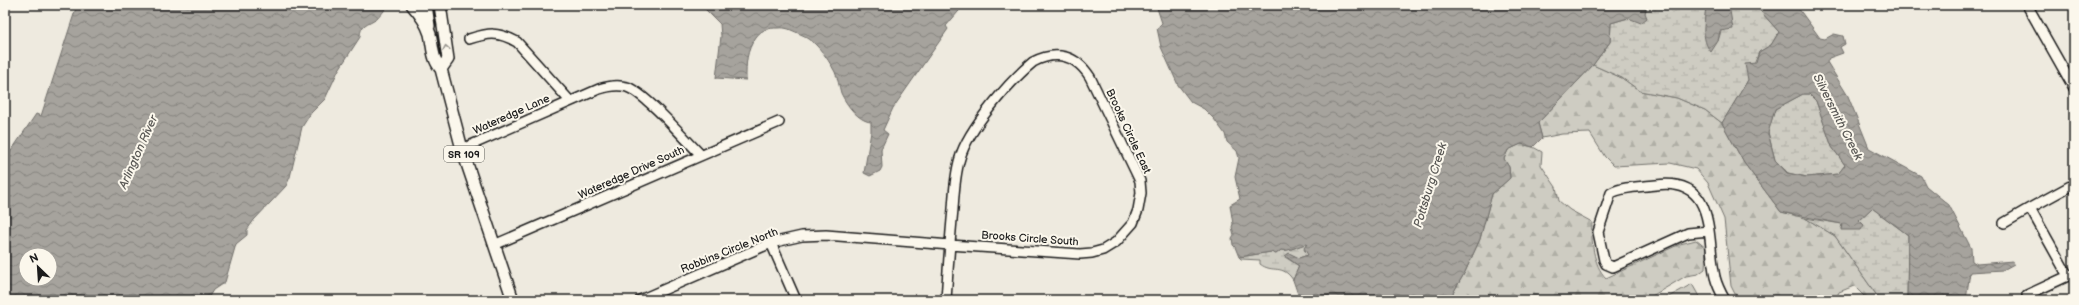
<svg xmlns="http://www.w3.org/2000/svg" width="2079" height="305" font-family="'Balsamiq Sans',sans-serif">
<defs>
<pattern id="forest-firs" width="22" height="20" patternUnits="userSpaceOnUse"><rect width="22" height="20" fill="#ceccc2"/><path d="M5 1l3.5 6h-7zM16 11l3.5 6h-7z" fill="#b0afa6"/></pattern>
<pattern id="wetland-marsh" width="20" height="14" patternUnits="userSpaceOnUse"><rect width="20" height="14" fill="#ceccc2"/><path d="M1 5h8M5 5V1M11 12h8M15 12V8" fill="none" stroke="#b0afa6"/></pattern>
<pattern id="water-waves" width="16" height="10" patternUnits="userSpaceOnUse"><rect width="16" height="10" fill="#a6a39d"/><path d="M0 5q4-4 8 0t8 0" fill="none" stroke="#86847f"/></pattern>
</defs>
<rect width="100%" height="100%" fill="#eeeadf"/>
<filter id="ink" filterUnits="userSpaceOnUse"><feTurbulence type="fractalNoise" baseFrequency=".025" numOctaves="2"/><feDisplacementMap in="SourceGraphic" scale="8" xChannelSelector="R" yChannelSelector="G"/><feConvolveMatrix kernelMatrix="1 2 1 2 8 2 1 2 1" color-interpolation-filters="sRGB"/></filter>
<g filter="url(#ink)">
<path fill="url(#forest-firs)" stroke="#75746f" d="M 1593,65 L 1622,78 L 1640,91 L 1677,98 L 1705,110 L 1722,123 L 1744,163 L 1781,212 L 1805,218 L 1835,236 L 1880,300 L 1868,300 L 1854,286 L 1839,292 L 1835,300 L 1738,300 L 1731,286 L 1724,219 L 1708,183 L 1696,169 L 1670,163 L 1614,166 L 1605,157 L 1590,133 L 1562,134 L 1542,138 L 1538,123 Z
M 1521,144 L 1533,147 L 1542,152 L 1541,165 L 1556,187 L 1559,201 L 1570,210 L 1592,222 C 1591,240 1593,265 1606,278 L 1680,244 L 1696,240 L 1706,248 L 1705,269 L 1698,274 L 1686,276 L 1645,300 L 1449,300 L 1465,272 L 1480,239 L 1492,194 L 1510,178 L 1509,167 L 1504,159 L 1508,150 Z"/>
<path fill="url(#wetland-marsh)" stroke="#75746f" d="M 1647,5 L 1680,5 L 1681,7 L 1706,5 L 1704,31 L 1718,41 L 1729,5 L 1755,5 L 1779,32 L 1771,45 L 1759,52 L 1748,80 L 1722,123 L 1705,110 L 1677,98 L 1640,91 L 1622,78 L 1593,65 L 1610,42 L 1611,23 L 1645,13 Z
M 1803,94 L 1809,94 L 1816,101 L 1832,147 L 1845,165 L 1838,174 L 1807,177 L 1788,173 L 1775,160 L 1768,132 L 1775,109 Z
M 1872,208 L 1908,235 L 1907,300 L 1880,300 L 1835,236 L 1805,218 L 1842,224 L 1841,229 L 1859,220 Z
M 1307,243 L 1304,250 L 1308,253 L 1308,255 L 1299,258 L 1289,254 L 1285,257 L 1299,266 L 1293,280 C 1282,263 1273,274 1260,264 L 1260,260 L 1241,259 L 1239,257 L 1271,252 L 1276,254 L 1281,250 C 1289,252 1299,245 1307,243 Z"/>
<path fill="#ceccc2" stroke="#75746f" d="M 1692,284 L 1701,300 L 1663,300 Z"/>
<path fill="url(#water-waves)" stroke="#6f6d69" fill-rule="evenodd" d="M 71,5 L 388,5 C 385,9 381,16 377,18 C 368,24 360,24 360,37 L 338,71 L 325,99 L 311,113 L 302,127 L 290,177 L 286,186 L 254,220 L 247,230 L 247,235 L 236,244 L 225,282 L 213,290 L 207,300 L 5,300 L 5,160 L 36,114 L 41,116 L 76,8 ZM 26,255 L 50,255 L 50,279 L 26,279 Z
M 701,5 L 964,5 L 946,26 L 948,29 L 893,108 L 883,130 L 888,134 L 881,149 L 882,167 L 880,171 L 870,176 L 864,173 L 871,132 L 871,122 C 858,121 846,104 841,93 C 839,86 838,79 835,72 C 827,57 815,39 798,33 C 791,30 786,27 778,28 C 769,28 762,29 756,37 C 746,51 746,64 746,80 L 716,78 L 721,36 L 720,24 Z
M 1156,5 L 1647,5 L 1645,13 L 1647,18 L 1641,23 L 1628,18 L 1611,23 L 1610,42 L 1593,65 L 1538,123 L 1542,138 L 1533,147 L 1521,144 L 1508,150 L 1504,159 L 1509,167 L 1510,178 L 1492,194 L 1480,239 L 1465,272 L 1449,300 L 1300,300 L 1293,280 L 1299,266 L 1285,256 L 1289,253 L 1299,258 L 1308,255 L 1304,248 L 1307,244 C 1299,245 1289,252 1281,250 L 1276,254 L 1271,252 L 1239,257 L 1235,247 L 1233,245 L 1232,238 L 1234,235 L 1232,227 L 1233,224 L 1230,205 L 1240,199 L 1235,177 L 1239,158 L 1237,151 L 1227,142 L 1225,134 L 1214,119 L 1204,109 L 1191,102 L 1178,85 L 1161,47 L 1157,28 L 1162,23 Z
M 1706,5 L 1729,5 L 1733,29 L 1720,31 L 1718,41 L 1711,52 C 1700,39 1705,21 1706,5 Z
M 1755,5 L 1796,5 L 1820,38 L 1825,39 L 1834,34 L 1843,36 L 1845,44 L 1840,47 L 1843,53 L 1829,58 L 1827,62 L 1848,96 L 1869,148 L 1921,176 L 1926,186 L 1949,205 L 1971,248 L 1972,261 L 1977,264 L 2013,261 L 2014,264 L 2003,270 L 1970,272 L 1966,300 L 1907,300 L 1908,235 L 1872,208 L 1859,220 L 1864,225 L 1861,230 L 1841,230 L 1842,224 L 1781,212 L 1744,163 L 1722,123 L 1748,80 L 1745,64 L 1756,63 L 1759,52 L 1771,45 L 1779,32 ZM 1803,94 L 1809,94 L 1816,101 L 1832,147 L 1845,165 L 1838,174 L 1807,177 L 1787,173 L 1775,160 L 1768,133 L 1775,109 Z"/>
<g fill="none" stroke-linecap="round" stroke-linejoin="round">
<defs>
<path id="minor" d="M 2027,5 L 2074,88
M 469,39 C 489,33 497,31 517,42 L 570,101
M 462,149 L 599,89 C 608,86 617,84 627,87 C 645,93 685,139 701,155
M 2074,184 L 2030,208 L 2068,276 L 2074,275
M 2004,223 L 2030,208
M 1709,231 L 1688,233 L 1613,267 L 1606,264 L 1604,260 L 1598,232 L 1611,193 C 1624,186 1641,187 1656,185 C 1718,177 1706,237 1715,277 C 1717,285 1721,293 1725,300
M 771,243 L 796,300
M 494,245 L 779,122
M 2027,295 L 2068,276
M 640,300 L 771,243 L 802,236 L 826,235 L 950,245 L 1080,254 L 1092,253 L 1103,250 L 1116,242 L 1133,223 L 1138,210 L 1141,193 L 1140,181 L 1090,77 C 1076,55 1056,50 1033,62 C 1010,81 968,129 960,158 C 955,174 954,192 953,209 C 950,239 948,270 946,300"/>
<path id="major" d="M 412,5 C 419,13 427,24 430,34 C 433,47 432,59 441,69 L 462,149 L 513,300
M 426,5 L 429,26
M 440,5 L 448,59 L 441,69"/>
</defs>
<use href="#minor" stroke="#1c1c1c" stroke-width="12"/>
<use href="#major" stroke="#1c1c1c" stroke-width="14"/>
<use href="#minor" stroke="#fbf7ec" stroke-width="9"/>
<use href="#major" stroke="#fbf7ec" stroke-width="11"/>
</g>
<defs><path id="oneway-chevron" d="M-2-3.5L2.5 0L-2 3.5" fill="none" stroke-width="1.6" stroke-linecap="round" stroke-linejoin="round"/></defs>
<use stroke="#97948e" href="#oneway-chevron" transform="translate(446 48) rotate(-100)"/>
</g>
<g text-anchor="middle" stroke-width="4" stroke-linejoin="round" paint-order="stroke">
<rect fill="#fbf7ec" stroke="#5f5e5a" stroke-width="1" x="444" y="146" width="40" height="16" rx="3"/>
<g font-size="10" font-weight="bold" fill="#1c1c1c">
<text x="464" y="158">SR 109</text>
</g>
<g font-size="11" fill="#1c1c1c" stroke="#fbf7ec">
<text transform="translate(511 114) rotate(-24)" y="4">Wateredge Lane</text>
<text transform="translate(1129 131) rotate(65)" y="4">Brooks Circle East</text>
<text transform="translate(631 172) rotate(-24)" y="4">Wateredge Drive South</text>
<text transform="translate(1030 238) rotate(4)" y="4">Brooks Circle South</text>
<text transform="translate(729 250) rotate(-22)" y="4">Robbins Circle North</text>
</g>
<g font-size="12" font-style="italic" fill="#5a5956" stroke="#fbf7ec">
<text transform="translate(1838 117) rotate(63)" y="4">Silversmith Creek</text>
<text transform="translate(138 152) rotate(-66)" y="4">Arlington River</text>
<text transform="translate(1430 185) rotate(-73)" y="4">Pottsburg Creek</text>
</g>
</g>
<rect width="2079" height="305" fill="none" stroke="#fbf7ec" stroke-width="20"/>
<rect x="10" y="10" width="2059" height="285" fill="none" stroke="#1c1c1c" stroke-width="1.5" filter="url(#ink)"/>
<g transform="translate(38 267) rotate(335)"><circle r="19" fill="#fbf7ec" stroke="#a29f99"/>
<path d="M0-3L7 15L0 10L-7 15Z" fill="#1c1c1c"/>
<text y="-6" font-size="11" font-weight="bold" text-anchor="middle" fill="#1c1c1c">N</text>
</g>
</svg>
